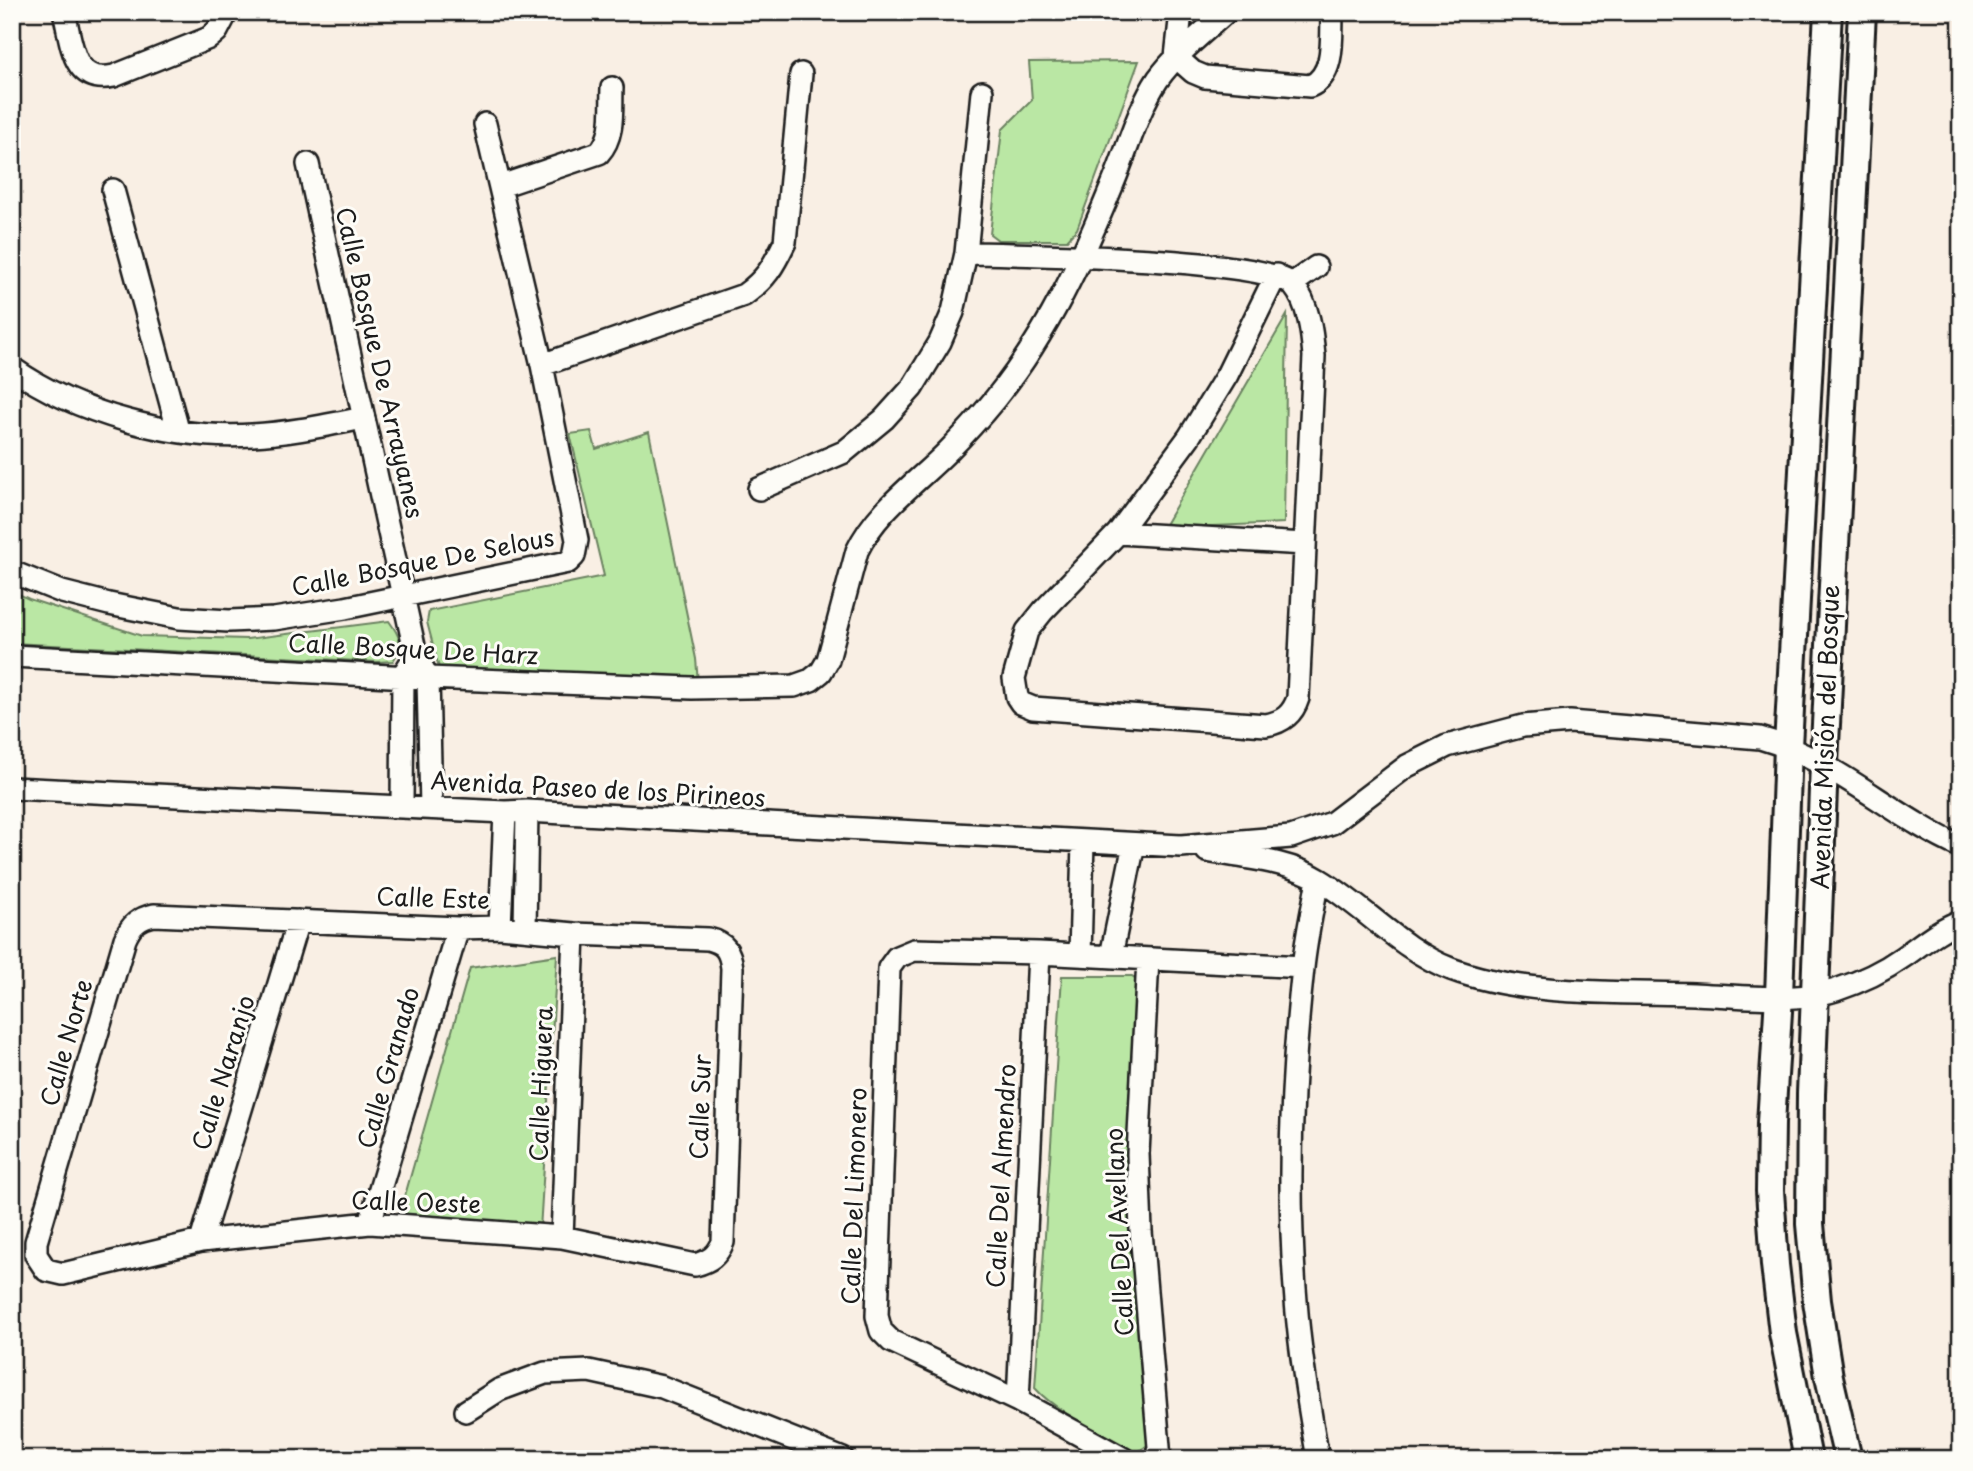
<svg xmlns="http://www.w3.org/2000/svg" width="1973" height="1471" font-family="'Playpen Sans',sans-serif">
<rect width="100%" height="100%" fill="#f9efe4"/>
<filter id="ink" filterUnits="userSpaceOnUse"><feTurbulence type="fractalNoise" baseFrequency=".0143" numOctaves="2"/><feDisplacementMap in="SourceGraphic" scale="14" xChannelSelector="R" yChannelSelector="G"/><feConvolveMatrix kernelMatrix="1 2 1 2 8 2 1 2 1" color-interpolation-filters="sRGB"/></filter>
<g filter="url(#ink)">
<path fill="#bae7a4" stroke="#6b8260" stroke-width="2" d="M 1139,61 L 1077,229 L 1067,240 L 998,240 L 990,234 L 1002,130 L 1032,100 L 1029,62 Z
M 1287,315 L 1284,523 L 1163,528 Z
M 591,431 L 596,449 L 649,432 L 696,659 L 698,682 L 439,668 L 427,622 L 429,611 L 604,576 L 570,434 Z
M 12,591 L 29,599 L 142,636 L 247,639 L 389,621 C 400,636 404,644 393,661 L 378,662 L 12,643 Z
M 557,955 L 540,1230 L 396,1227 L 470,968 Z
M 1062,976 L 1132,976 L 1141,983 L 1153,1441 L 1138,1452 L 1127,1449 C 1101,1433 1055,1411 1035,1388 Z"/>
<g fill="none" stroke-linecap="round" stroke-linejoin="round">
<defs>
<path id="minor" d="M 64,12 C 72,43 72,85 114,76 L 209,38 L 217,31 L 227,12
M 1181,12 L 1176,57 L 1193,72 L 1205,77 L 1310,86 C 1336,75 1331,36 1332,12
M 308,164 L 416,655 L 428,678 L 431,808
M 501,186 L 599,153 C 615,136 611,109 612,88
M 113,190 L 178,430
M 966,253 C 1015,254 1269,258 1293,285 C 1309,304 1312,333 1314,356 L 1298,698 C 1293,714 1283,722 1266,725 L 1033,708 L 1021,703 L 1017,697 L 1014,678 L 1027,631 L 1043,611 L 1118,533 L 1189,437 L 1227,375 L 1276,275
M 1292,284 L 1316,267
M 542,365 L 744,295 C 766,279 773,267 785,242 L 801,74
M 12,368 C 77,414 174,440 252,435 C 290,433 327,425 364,418
M 759,489 L 844,452 L 884,419 L 912,388 L 940,342 L 953,312 L 966,253 L 982,92
M 1118,533 L 1305,544
M 12,572 L 62,592 L 109,604 L 179,618 L 229,621 L 274,619 L 345,608 L 568,562 L 574,556 L 577,540 L 542,365 L 485,124
M 12,656 L 428,678 L 692,688 L 794,686 L 811,680 L 821,672 L 828,660 L 857,551 C 877,509 918,482 949,450 C 965,434 981,416 995,399 C 1048,334 1083,257 1114,181 C 1128,148 1138,109 1158,79 C 1177,53 1203,33 1226,12
M 12,788 L 505,812 L 527,811 L 1181,846 L 1291,837 L 1332,823 L 1407,766 L 1447,746 L 1523,726 L 1570,722 L 1760,738 C 1835,759 1891,816 1961,847
M 402,806 L 403,675 L 410,664
M 1207,851 C 1244,858 1287,860 1320,880 C 1365,907 1401,950 1451,969 C 1523,996 1618,992 1694,994 C 1736,996 1796,1003 1836,990 C 1860,982 1882,972 1903,957 C 1922,944 1939,929 1961,921
M 154,915 L 458,928 L 500,927 L 574,934 L 708,939 C 725,943 730,951 732,968 L 723,1242 C 717,1256 710,1261 695,1265 L 562,1237 L 370,1223 L 201,1241 L 63,1274 L 46,1270 L 36,1255 L 36,1242 L 125,939 C 131,925 139,918 154,915 Z
M 500,927 L 505,812
M 525,929 L 527,811
M 1080,955 L 1083,841
M 1111,956 L 1134,844
M 1148,959 L 1138,1154 L 1141,1231 L 1160,1459
M 370,1223 L 458,928
M 562,1237 L 574,934
M 201,1241 L 298,921
M 1018,1401 L 1039,953
M 466,1411 L 499,1390 L 545,1373 L 589,1371 L 662,1387 L 843,1459
M 1124,1459 L 1018,1401 L 891,1341 L 881,1331 L 877,1316 L 889,968 L 897,957 L 914,950 L 1039,953 L 1303,967
M 1318,1459 C 1309,1406 1300,1354 1296,1301 C 1287,1193 1291,1076 1303,968 C 1306,938 1313,908 1318,879"/>
<path id="major" d="M 1808,1459 L 1783,1333 L 1775,1265 L 1770,1191 L 1771,1123 L 1779,996 L 1788,746 L 1828,12
M 1848,1459 L 1829,1377 L 1817,1301 L 1810,1224 L 1811,1094 L 1824,764 L 1862,12"/>
</defs>
<use href="#minor" stroke="#1c1c1c" stroke-width="26"/>
<use href="#major" stroke="#1c1c1c" stroke-width="32"/>
<use href="#minor" stroke="#fdfcf7" stroke-width="21"/>
<use href="#major" stroke="#fdfcf7" stroke-width="26"/>
</g>
</g>
<g text-anchor="middle" stroke-width="6" stroke-linejoin="round" paint-order="stroke">
<g font-size="24" fill="#1c1c1c" stroke="#fdfcf7">
<text transform="translate(379 363) rotate(77)" y="8">Calle Bosque De Arrayanes</text>
<text transform="translate(423 563) rotate(-11)" y="8">Calle Bosque De Selous</text>
<text transform="translate(413 650) rotate(3)" y="8">Calle Bosque De Harz</text>
<text transform="translate(1826 737) rotate(-88)" y="8">Avenida Misión del Bosque</text>
<text transform="translate(598 790) rotate(3)" y="8">Avenida Paseo de los Pirineos</text>
<text transform="translate(433 899) rotate(2)" y="8">Calle Este</text>
<text transform="translate(67 1043) rotate(-74)" y="8">Calle Norte</text>
<text transform="translate(389 1068) rotate(-74)" y="8">Calle Granado</text>
<text transform="translate(224 1073) rotate(-73)" y="8">Calle Naranjo</text>
<text transform="translate(542 1084) rotate(-88)" y="8">Calle Higuera</text>
<text transform="translate(701 1107) rotate(-88)" y="8">Calle Sur</text>
<text transform="translate(1002 1176) rotate(-87)" y="8">Calle Del Almendro</text>
<text transform="translate(855 1196) rotate(-88)" y="8">Calle Del Limonero</text>
<text transform="translate(416 1203) rotate(2)" y="8">Calle Oeste</text>
<text transform="translate(1120 1232) rotate(-93)" y="8">Calle Del Avellano</text>
</g>
</g>
<rect width="1973" height="1471" fill="none" stroke="#fdfcf7" stroke-width="42"/>
<rect x="21" y="21" width="1931" height="1429" fill="none" stroke="#1c1c1c" stroke-width="2.5" filter="url(#ink)"/>
</svg>
